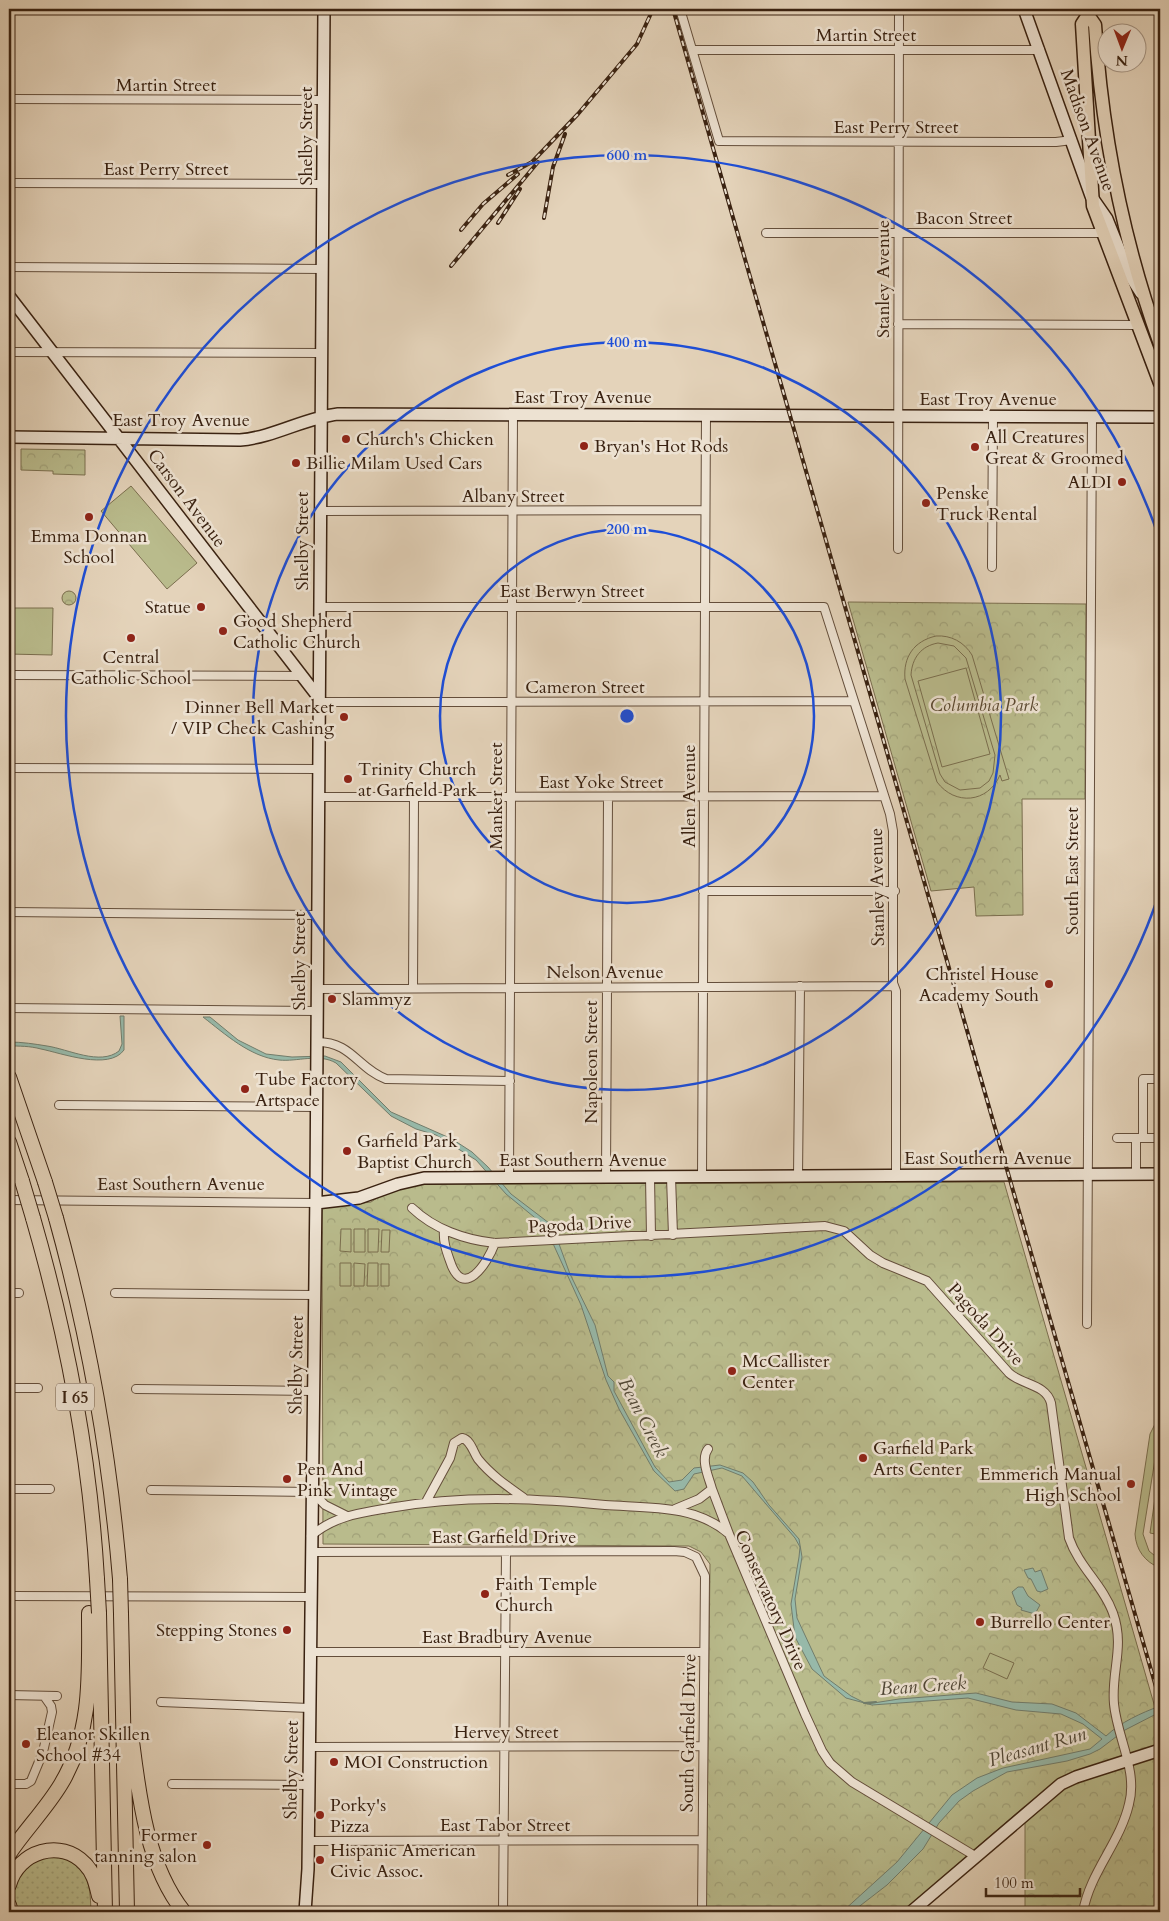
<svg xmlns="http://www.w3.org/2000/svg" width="1169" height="1921" font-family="Cardo,serif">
<defs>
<pattern id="grass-dots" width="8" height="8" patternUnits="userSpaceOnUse" patternTransform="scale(1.25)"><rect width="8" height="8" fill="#b9bb8c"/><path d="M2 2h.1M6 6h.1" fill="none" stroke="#a0a078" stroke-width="1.8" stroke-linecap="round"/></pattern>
<pattern id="park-crowns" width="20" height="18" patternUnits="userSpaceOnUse" patternTransform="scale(1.25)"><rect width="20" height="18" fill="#b9bb8c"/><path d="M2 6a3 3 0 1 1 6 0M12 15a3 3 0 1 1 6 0" fill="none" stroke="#a0a078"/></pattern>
</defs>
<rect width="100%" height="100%" fill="#e4d3ba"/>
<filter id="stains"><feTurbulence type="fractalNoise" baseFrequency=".004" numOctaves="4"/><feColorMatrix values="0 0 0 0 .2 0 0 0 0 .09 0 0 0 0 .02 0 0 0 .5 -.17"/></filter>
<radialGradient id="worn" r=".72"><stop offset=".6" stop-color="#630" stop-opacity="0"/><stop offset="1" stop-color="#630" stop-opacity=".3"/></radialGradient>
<path fill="url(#grass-dots)" stroke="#7a6e4e" d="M 56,1855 C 88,1867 90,1880 91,1912 L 15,1912 L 11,1890 L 14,1878 L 40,1856 Z"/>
<path fill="url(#park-crowns)" stroke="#7a6e4e" d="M 21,449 L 85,450 L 85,475 L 53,474 L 53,471 L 21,470 Z
M62 598a7 7 0 1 1 14 0a7 7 0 1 1-14 0Z
M 848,602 L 1086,604 L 1085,799 L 1022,799 L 1023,915 L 976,916 L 974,887 L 931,891 Z
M 1004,1182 L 1160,1725 L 1160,1912 L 1025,1912 L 1025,1806 L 902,1912 L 706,1912 L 710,1564 L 701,1552 L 689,1546 L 323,1544 L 322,1208 L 371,1202 L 390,1189 L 415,1184 Z"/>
<path fill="#b9bb8c" stroke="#7a6e4e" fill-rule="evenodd" d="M 131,486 L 197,563 L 167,589 L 101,511 Z
M 9,608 L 53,608 L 52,655 L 9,654 Z
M 936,636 C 951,635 964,642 972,655 L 1009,779 L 1002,781 L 1000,775 C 988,803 955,806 937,782 L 905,679 C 903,657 914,641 936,636 ZM 938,643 L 954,646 L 966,658 L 995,755 L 993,773 L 989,781 L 980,788 L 960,790 L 945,782 L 940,774 L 911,675 C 912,658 921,646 938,643 Z
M 966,668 L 990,754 L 942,767 L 918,681 Z
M 341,1229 L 351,1229 L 351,1252 L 340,1251 Z
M 354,1229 L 365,1229 L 365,1252 L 354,1252 Z
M 368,1229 L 379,1229 L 378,1252 L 368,1252 Z
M 382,1230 L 390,1230 L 389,1252 L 381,1252 Z
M 340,1263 L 351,1263 L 351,1286 L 340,1286 Z
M 354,1263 L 365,1264 L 364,1286 L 354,1286 Z
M 368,1263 L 378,1263 L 378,1286 L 367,1286 Z
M 381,1264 L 389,1264 L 389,1286 L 381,1286 Z
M 1160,1414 L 1160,1428 L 1143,1534 L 1149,1551 L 1160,1560 L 1160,1568 C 1145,1562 1136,1550 1135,1534 L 1150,1434 Z
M 1160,1463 L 1160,1535 L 1150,1533 Z
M 990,1653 L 1014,1663 L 1007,1679 L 983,1668 Z"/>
<path fill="#97b9a9" stroke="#727d6c" d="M 120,1016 L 124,1016 L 124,1050 C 109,1071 61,1053 41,1049 C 30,1046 19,1046 9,1046 L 9,1042 C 22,1042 35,1044 47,1046 C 68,1049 100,1066 119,1051 L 122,1044 Z
M 203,1017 L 210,1017 L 238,1040 L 266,1054 L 292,1057 L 325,1056 L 341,1062 L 391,1112 L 452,1139 L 472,1152 L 488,1167 L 511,1194 L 549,1223 L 555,1233 L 570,1274 L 595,1325 L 608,1376 L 614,1382 L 614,1391 L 655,1467 L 669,1482 L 682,1480 L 694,1468 L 720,1465 L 743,1473 L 753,1482 L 769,1505 L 799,1539 L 802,1557 L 795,1599 L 797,1618 L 824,1676 L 851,1696 L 867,1704 L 899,1699 L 976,1693 L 1012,1702 L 1052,1704 L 1076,1713 L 1106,1736 C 1121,1722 1141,1713 1160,1706 L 1160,1712 L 1125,1730 L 1100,1749 L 1090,1754 L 1067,1761 L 1007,1772 L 973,1791 L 959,1801 L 939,1823 L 923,1849 L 887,1885 L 852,1912 L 842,1912 L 897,1862 L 952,1795 L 977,1778 L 1003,1768 L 1090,1749 L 1102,1739 L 1083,1724 L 1061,1714 L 1016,1710 L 968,1698 L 872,1705 L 846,1698 L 812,1669 L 795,1637 L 791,1604 L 799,1557 L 800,1547 L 795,1538 L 742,1476 L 722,1468 L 694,1474 L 684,1489 L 675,1491 L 654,1471 L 619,1409 L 606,1380 L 581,1305 L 545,1226 L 506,1194 L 476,1160 L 436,1135 L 416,1129 L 391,1116 L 336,1063 C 319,1053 297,1062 279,1060 C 250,1057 225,1034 203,1017 Z
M 1033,1568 L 1035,1572 L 1041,1570 L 1048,1589 L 1041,1592 L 1037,1591 L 1031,1579 L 1028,1578 L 1024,1570 Z
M 1018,1587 L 1023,1587 L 1028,1596 L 1040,1605 L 1035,1614 L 1021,1610 L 1022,1608 L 1017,1605 L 1012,1592 Z"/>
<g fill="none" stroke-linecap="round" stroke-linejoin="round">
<path stroke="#727d6c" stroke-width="2" d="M 864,1703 L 876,1702"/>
<defs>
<path id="street" d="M 680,9 L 719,141 L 1056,142 L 1072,140
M 693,50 L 1040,50
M 9,99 L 324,100
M 9,183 L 323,184
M 766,233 L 1103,233
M 9,267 L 322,269
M 898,324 L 1138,325
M 9,352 L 321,353
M 320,511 L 705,510
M 898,549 L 899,9
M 992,567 L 993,416
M 319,607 L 824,607 L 890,814 L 893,831 L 893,983 L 896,991 L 896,1176
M 9,675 L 302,676
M 319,698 L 322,702 L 328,702 L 853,701
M 9,768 L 318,769
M 318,797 L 883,796
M 703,891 L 895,891
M 9,912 L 317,915
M 413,988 L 414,798
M 317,989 L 894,986
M 9,1008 L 317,1011
M 317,1042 C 352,1042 357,1068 386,1079 L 510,1081
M 59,1105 L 316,1107
M 1117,1138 L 1143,1138 L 1143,1079 L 1160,1079
M 1136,1138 L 1136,1174
M 1143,1138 L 1160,1138
M 798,1176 L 800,986
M 509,1177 L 513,415
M 606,1177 L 608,797
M 650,1177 L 651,1236
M 671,1177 L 673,1235
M 702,1177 L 706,415
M 9,1200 L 316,1203
M 412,1208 C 434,1229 465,1240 495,1243 L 825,1226 L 844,1231 L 870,1255 L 883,1263 L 927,1281 L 1009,1373 C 1022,1385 1046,1384 1051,1403 L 1069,1538 C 1079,1567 1103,1585 1113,1613 C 1125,1647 1111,1671 1114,1704 C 1117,1737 1138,1771 1129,1804 C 1120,1843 1090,1872 1083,1912
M 444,1230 C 443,1241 446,1250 450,1261 C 463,1301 487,1264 495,1243
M 9,1293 L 19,1293
M 115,1293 L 314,1295
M 1087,1324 L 1092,417
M 9,1388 L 38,1388
M 136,1389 L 313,1391
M 9,1489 L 50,1489
M 712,1489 L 729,1534
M 151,1490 L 312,1492 L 325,1505 L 347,1516
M 426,1502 L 450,1458 L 454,1443 L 462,1438 C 471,1440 473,1452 478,1459 C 491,1475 507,1486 524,1498
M 675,1509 L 699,1499 L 712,1489 C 709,1478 700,1459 708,1449
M 311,1536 C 334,1516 360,1513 389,1508 C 463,1495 530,1498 605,1505 C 646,1508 695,1504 729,1534 L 805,1714 L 822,1751 L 830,1763 L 852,1782 L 975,1856
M 311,1552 L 674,1551 L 685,1552 L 696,1557 L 705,1576 L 702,1912
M 9,1596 L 311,1597
M 310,1652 L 704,1652
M 9,1695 L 57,1696
M 161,1702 L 309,1708
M 309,1747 L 703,1746
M 9,1784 L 26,1784 L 31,1781 L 43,1752 L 52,1712 L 51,1706 L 44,1696
M 172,1784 L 309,1785
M 308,1841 L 702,1840
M 503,1912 L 506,1553"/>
<path id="secondary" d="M 1024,9 L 1091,196 L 1107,219 L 1129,274 L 1141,293
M 9,296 L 319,698
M 9,437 L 240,440 C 275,437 304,418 338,414 L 1160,417
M 316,1203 L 359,1198 L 398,1184 L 424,1178 L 1160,1174
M 305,1912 L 308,1869 L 316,1191 L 324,9
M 911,1912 L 1061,1784 L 1076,1777 L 1160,1750"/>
<path id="primary" d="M 1088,9 L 1088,15 L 1095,25 C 1102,134 1123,241 1160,344
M 1088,15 L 1082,24 L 1093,206 L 1160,383"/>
<path id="highway" d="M 9,1077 L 45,1182
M 9,1142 L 22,1181
M 33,1218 C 67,1336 90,1456 97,1579
M 56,1218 C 89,1337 110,1457 120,1579
M 99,1613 L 105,1912
M 121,1614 L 127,1912
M 132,1741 C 139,1797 147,1866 184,1912
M 9,1854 C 25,1830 46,1809 61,1784 C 93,1731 89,1672 89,1613
M 9,1885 C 18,1851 61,1838 85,1864 C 94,1873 96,1884 99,1896
M 9,1905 L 11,1912"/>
</defs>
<use href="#street" stroke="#644e3b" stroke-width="10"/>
<use href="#secondary" stroke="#3a2211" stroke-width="14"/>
<use href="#primary" stroke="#3a2211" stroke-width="15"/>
<use href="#highway" stroke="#3a2211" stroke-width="16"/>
<use href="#street" stroke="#ede2d2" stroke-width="8"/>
<use href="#secondary" stroke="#ede2d2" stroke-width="11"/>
<use href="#primary" stroke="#e4d3ba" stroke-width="12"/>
<use href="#highway" stroke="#e4d3ba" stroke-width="14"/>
<defs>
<path id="rail" d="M 673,9 L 1160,1701
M 508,175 L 532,162 L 578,114 L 637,44 L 653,9
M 544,218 L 553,167 L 565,134
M 498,223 L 520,189
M 461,230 L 483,204 L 518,174
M 451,266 L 538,162"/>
</defs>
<use href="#rail" stroke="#3a2211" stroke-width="4"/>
<use href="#rail" stroke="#ede2d2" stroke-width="2" stroke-dasharray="5.5" stroke-linecap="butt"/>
<defs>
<path id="highway-bridge" d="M 22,1181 L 33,1218
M 45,1182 L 56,1218
M 97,1579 L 99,1613
M 120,1579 L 121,1614"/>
</defs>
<use href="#highway-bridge" stroke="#3a2211" stroke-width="16" stroke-linecap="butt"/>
<use href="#highway-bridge" stroke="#e4d3ba" stroke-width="14"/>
</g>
<g fill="none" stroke="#1d4ed8" stroke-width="2.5">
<circle cx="627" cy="716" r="187"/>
<circle cx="627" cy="716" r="374"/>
<path d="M1159 894A561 561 0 1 1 1159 538"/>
</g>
<g fill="#8f2418" stroke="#ede2d2" stroke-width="2">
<circle cx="346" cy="439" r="5"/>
<circle cx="584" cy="446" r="5"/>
<circle cx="975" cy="447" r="5"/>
<circle cx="296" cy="463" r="5"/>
<circle cx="1122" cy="482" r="5"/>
<circle cx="926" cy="503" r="5"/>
<circle cx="89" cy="517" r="5"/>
<circle cx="201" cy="607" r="5"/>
<circle cx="223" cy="631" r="5"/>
<circle cx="131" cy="638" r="5"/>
<circle cx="344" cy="717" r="5"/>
<circle cx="348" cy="779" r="5"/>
<circle cx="1049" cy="984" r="5"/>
<circle cx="332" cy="999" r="5"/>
<circle cx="245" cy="1089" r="5"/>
<circle cx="347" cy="1151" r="5"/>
<circle cx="732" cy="1371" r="5"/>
<circle cx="863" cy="1458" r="5"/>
<circle cx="287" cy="1479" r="5"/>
<circle cx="1131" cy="1484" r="5"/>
<circle cx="485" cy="1594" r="5"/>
<circle cx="980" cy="1622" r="5"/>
<circle cx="287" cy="1630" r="5"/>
<circle cx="26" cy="1744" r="5"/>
<circle cx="334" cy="1762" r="5"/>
<circle cx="320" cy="1815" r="5"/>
<circle cx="207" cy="1845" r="5"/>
<circle cx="320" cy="1860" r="5"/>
</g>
<g text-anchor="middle" stroke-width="5" stroke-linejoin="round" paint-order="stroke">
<rect fill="#ede2d2" stroke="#705c4b" stroke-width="1" x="56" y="1383.5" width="38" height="27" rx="4"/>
<g font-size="16" font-weight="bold" fill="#3a2211">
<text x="75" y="1403">I 65</text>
</g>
<g font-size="18" fill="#3a2211" stroke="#ede2d2">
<text x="866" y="41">Martin Street</text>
<text x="166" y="91">Martin Street</text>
<text x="896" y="133">East Perry Street</text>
<text transform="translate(1088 130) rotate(70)" y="6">Madison Avenue</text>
<text transform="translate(306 136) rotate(-90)" y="6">Shelby Street</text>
<text x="166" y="175">East Perry Street</text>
<text x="964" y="224">Bacon Street</text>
<text transform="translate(883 279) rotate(-90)" y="6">Stanley Avenue</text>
<text x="583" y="403">East Troy Avenue</text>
<text x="988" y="405">East Troy Avenue</text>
<text x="181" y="426">East Troy Avenue</text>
<text x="513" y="502">Albany Street</text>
<text transform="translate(187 498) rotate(53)" y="6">Carson Avenue</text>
<text transform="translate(302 541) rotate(-90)" y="6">Shelby Street</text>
<text x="572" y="597">East Berwyn Street</text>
<text x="585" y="693">Cameron Street</text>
<text x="601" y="788">East Yoke Street</text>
<text transform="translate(496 796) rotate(-90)" y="6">Manker Street</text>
<text transform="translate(689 796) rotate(-90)" y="6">Allen Avenue</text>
<text transform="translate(1072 871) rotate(-90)" y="6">South East Street</text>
<text transform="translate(877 887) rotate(-91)" y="6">Stanley Avenue</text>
<text transform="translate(299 961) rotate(-90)" y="6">Shelby Street</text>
<text x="605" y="978">Nelson Avenue</text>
<text transform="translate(591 1062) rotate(-90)" y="6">Napoleon Street</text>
<text x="988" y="1164">East Southern Avenue</text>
<text x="583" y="1166">East Southern Avenue</text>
<text x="181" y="1190">East Southern Avenue</text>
<text transform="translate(580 1224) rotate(-3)" y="6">Pagoda Drive</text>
<text transform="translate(986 1324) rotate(48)" y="6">Pagoda Drive</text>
<text transform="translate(296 1365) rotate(-89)" y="6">Shelby Street</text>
<text x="504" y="1543">East Garfield Drive</text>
<text transform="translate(771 1600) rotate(66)" y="6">Conservatory Drive</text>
<text x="507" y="1643">East Bradbury Avenue</text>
<text x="506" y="1738">Hervey Street</text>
<text transform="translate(688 1733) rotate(-89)" y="6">South Garfield Drive</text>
<text transform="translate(291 1770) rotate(-89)" y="6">Shelby Street</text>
<text x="505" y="1831">East Tabor Street</text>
</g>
<g font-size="18" fill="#3a2211" stroke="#ede2d2" text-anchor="start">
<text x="985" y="443">All Creatures<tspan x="985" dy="21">Great &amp; Groomed</tspan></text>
<text x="356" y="445">Church's Chicken</text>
<text x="594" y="452">Bryan's Hot Rods</text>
<text x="306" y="469">Billie Milam Used Cars</text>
<text x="1112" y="488" text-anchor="end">ALDI</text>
<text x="936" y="499">Penske<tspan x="936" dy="21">Truck Rental</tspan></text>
<text x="89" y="542" text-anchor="middle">Emma Donnan<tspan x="89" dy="21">School</tspan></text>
<text x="191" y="613" text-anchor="end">Statue</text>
<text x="233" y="627">Good Shepherd<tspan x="233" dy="21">Catholic Church</tspan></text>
<text x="131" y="663" text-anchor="middle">Central<tspan x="131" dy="21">Catholic School</tspan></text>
<text x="334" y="713" text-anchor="end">Dinner Bell Market<tspan x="334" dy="21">/ VIP Check Cashing</tspan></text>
<text x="358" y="775">Trinity Church<tspan x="358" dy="21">at Garfield Park</tspan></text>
<text x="1039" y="980" text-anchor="end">Christel House<tspan x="1039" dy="21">Academy South</tspan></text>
<text x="342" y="1005">Slammyz</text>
<text x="255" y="1085">Tube Factory<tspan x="255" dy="21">Artspace</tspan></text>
<text x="357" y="1147">Garfield Park<tspan x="357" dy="21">Baptist Church</tspan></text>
<text x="742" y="1367">McCallister<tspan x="742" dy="21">Center</tspan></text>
<text x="873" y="1454">Garfield Park<tspan x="873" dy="21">Arts Center</tspan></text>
<text x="297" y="1475">Pen And<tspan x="297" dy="21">Pink Vintage</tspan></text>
<text x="1121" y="1480" text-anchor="end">Emmerich Manual<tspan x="1121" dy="21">High School</tspan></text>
<text x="495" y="1590">Faith Temple<tspan x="495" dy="21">Church</tspan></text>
<text x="990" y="1628">Burrello Center</text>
<text x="277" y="1636" text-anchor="end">Stepping Stones</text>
<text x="36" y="1740">Eleanor Skillen<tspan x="36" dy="21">School #34</tspan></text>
<text x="344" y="1768">MOI Construction</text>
<text x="330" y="1811">Porky's<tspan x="330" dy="21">Pizza</tspan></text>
<text x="197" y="1841" text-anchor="end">Former<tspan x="197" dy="21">tanning salon</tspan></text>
<text x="330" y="1856">Hispanic American<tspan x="330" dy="21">Civic Assoc.</tspan></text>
</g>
<g font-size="18" font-style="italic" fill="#5a4830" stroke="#ede2d2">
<text x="984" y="711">Columbia Park</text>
</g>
<g font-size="19" font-style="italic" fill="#514837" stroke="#ede2d2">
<text transform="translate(644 1417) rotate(63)" y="7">Bean Creek</text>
<text transform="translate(923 1685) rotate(-4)" y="7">Bean Creek</text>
<text transform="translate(1037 1746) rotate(-16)" y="7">Pleasant Run</text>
</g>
</g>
<circle cx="627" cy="716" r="8" fill="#1d4ed8" stroke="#ede2d2" stroke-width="2.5"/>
<g font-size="15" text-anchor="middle" font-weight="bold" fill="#1d4ed8" stroke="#ede2d2" stroke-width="5" stroke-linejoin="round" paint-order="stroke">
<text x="627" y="160">600 m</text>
<text x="627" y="347">400 m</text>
<text x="627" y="534">200 m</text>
</g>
<rect width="1169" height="1921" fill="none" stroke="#e4d3ba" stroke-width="30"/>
<rect x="10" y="10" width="1149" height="1901" fill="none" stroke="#3a2211" stroke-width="2.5"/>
<rect x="15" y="15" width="1139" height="1891" fill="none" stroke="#3a2211"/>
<g transform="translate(1122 48) rotate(181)"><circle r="24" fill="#ede2d2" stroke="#a59585"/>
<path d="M0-4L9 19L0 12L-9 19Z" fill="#8f2418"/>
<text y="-8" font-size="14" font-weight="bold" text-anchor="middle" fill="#3a2211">N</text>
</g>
<path d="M986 1888v8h94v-8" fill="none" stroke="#3a2211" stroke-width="2.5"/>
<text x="994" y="1888" font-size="15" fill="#3a2211" stroke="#ede2d2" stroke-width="4" paint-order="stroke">100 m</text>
<rect width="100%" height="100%" filter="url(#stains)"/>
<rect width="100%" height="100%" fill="url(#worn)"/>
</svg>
